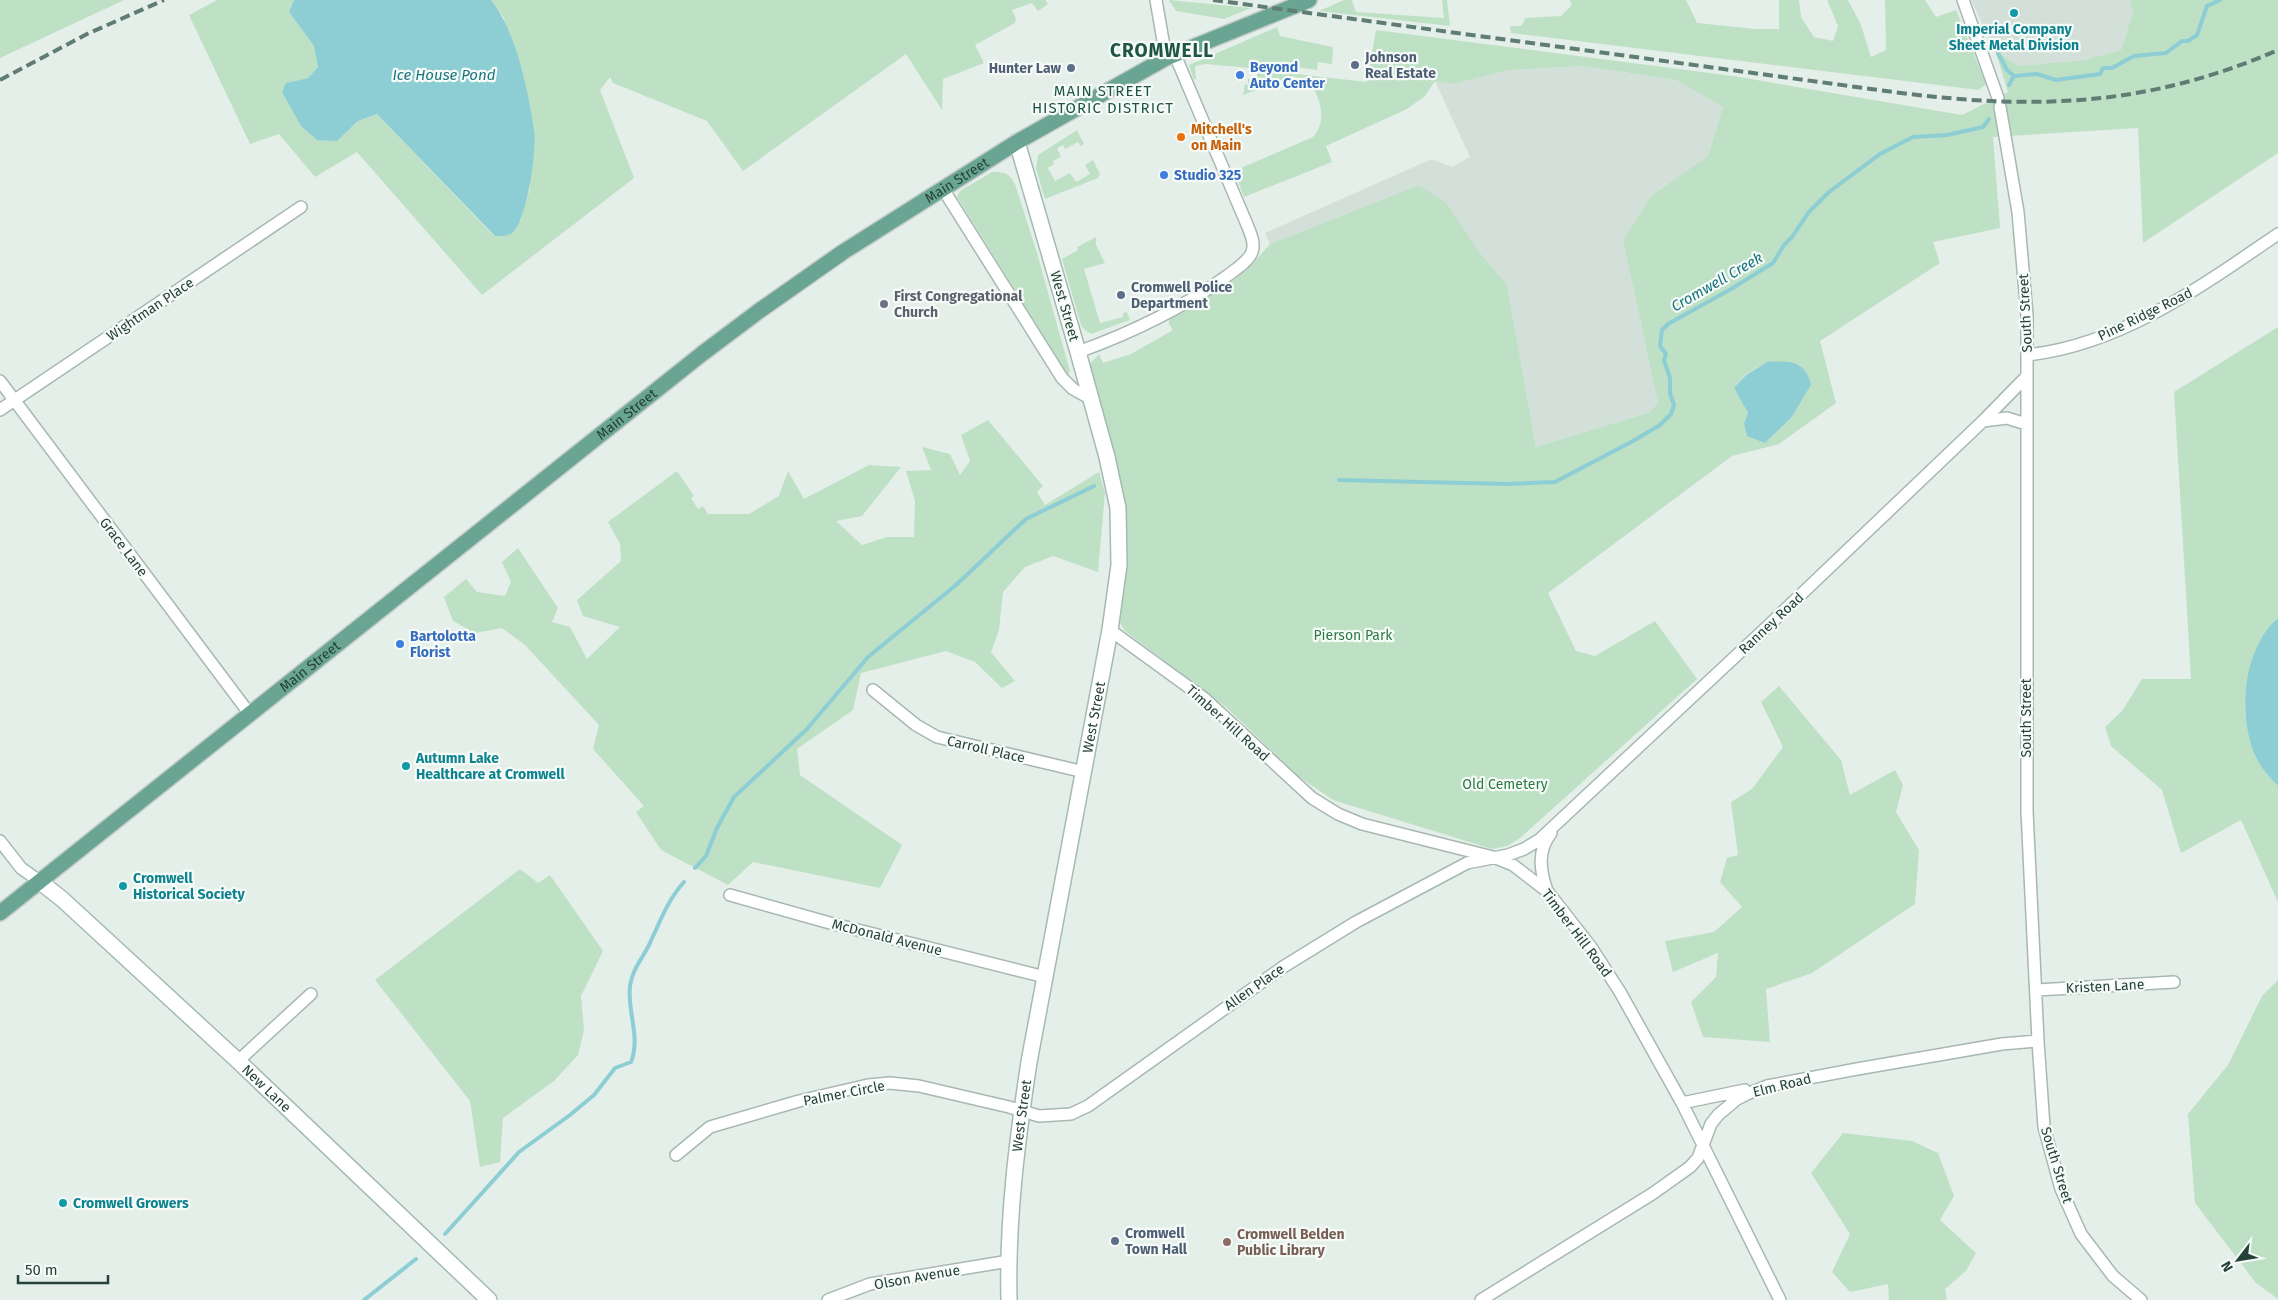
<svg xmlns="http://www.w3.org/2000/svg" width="2278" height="1300" font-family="'Fira Sans',sans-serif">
<rect width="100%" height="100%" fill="#e5efea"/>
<path fill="#d3dfd9" d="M 1971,0 L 2130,0 L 2133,12 L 2121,50 L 2084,60 L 2018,66 L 1995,50 Z
M 1583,66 L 1676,80 L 1723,107 L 1708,156 L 1652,195 L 1623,240 L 1658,403 L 1648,413 L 1536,447 L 1507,285 L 1419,185 L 1270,244 L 1265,233 L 1432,159 L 1452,167 L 1470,157 L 1435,81 L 1453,84 L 1510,70 Z"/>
<path fill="#bee0c5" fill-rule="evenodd" d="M 0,0 L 124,0 L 0,58 Z
M 217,0 L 294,0 L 289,12 L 314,46 L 318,67 L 308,78 L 286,83 L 337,141 L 358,121 L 377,114 L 493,235 L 513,232 L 521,219 L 530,188 L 504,18 L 491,0 L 1045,0 L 1048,4 L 1038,11 L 1032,3 L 1012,10 L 1016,19 L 1015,23 L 975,45 L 984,63 L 943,79 L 942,110 L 906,54 L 743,171 L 707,121 L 613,83 L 610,77 L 600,90 L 634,178 L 482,295 L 357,152 L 315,177 L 279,134 L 250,144 L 189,15 Z
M 1169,0 L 1251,8 L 1224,19 L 1176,11 Z
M 1344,0 L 1354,0 L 1352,1 L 1356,12 L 1444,18 L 1442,0 L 1447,0 L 1450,26 L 1319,11 Z
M 1570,0 L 1686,0 L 1697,23 L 1756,29 L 1779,29 L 1779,0 L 1799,0 L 1801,17 L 1814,37 L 1833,41 L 1838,26 L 1827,0 L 1848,0 L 1861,25 L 1871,57 L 1886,50 L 1885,0 L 1925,0 L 1936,17 L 1956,10 L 1986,84 L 1979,90 L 1511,33 L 1510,26 L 1521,26 L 1526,18 L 1561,16 L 1572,5 Z
M 2130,0 L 2278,0 L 2278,153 L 2143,243 L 2138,128 L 1993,137 L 2000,228 L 1933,242 L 1940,263 L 1820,341 L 1836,403 L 1779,444 L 1732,456 L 1548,593 L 1576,651 L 1595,656 L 1655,621 L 1697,679 L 1520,838 L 1507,846 L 1492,849 L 1333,800 L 1298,776 L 1226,707 L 1125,631 L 1120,623 L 1126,555 L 1126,520 L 1123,496 L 1090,364 L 1099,354 L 1103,363 L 1131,354 L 1173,330 L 1169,324 L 1169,320 L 1226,286 L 1246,271 L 1270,244 L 1419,185 L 1446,203 L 1478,251 L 1507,285 L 1536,447 L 1648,413 L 1658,403 L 1623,240 L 1652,195 L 1708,156 L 1723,107 L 1676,80 L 1583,66 L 1510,70 L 1453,84 L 1435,81 L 1425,96 L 1407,109 L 1326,146 L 1332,162 L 1244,197 L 1234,171 L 1313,137 C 1328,119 1320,102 1311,82 L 1292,76 L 1243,95 L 1245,84 L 1248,85 L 1248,79 L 1257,79 L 1257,71 L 1250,70 L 1250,68 L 1206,64 L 1195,66 L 1196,79 L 1194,80 L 1189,65 L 1277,27 L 1280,36 L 1333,47 L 1332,64 L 1318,62 L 1317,70 L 1297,67 L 1296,74 L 1367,82 L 1376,30 L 1733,76 L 1962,115 L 2008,92 L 1995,50 L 2018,66 L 2084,60 L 2121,50 L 2133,12 ZM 1767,362 L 1784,362 L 1799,365 L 1811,385 L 1791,418 L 1765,443 L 1744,423 L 1748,413 L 1734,388 L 1746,374 Z
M 1077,130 L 1084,144 L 1081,146 L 1078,142 L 1065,149 L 1063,145 L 1057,148 L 1061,157 L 1053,161 L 1054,164 L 1048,168 L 1055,181 L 1070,173 L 1076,182 L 1090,174 L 1085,165 L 1093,160 L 1100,174 L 1098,178 L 1045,199 L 1036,169 L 1038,155 Z
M 992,172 C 1003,171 1010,174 1015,184 L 1037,253 L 1070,371 L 1068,375 L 957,197 L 960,191 Z
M 1096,237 L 1096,245 L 1105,263 L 1084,269 L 1100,323 L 1123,317 L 1123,313 L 1127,312 L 1130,320 L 1091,334 L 1085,330 L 1081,325 L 1062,259 L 1078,250 L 1077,247 Z
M 2278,327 L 2278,618 C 2267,628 2263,640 2258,654 C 2254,665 2248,676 2246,687 C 2241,723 2252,761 2278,786 L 2278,902 L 2241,820 L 2181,853 L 2162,790 L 2111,746 L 2105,727 L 2122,711 L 2142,679 L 2191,679 L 2174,392 Z
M 988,420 L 1043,486 L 1037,492 L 1045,505 L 1099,472 L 1105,493 L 1098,572 L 1053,556 L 1025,567 L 1003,592 L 999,630 L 991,652 L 1015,681 L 1002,688 L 975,662 L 946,651 L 861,673 L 853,710 L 797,749 L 800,775 L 902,845 L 880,888 L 753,862 L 728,885 L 661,850 L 636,812 L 644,806 L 593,749 L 599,725 L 525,645 L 502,628 L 475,633 L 453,621 L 444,597 L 466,579 L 477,592 L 505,596 L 511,582 L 502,562 L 518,548 L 558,608 L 552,622 L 570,627 L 587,659 L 620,627 L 583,616 L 577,600 L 621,561 L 620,544 L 608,522 L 677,471 L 694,496 L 691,498 L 698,509 L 703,506 L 708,514 L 749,514 L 779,496 L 788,471 L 804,499 L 869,465 L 901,467 L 862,516 L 836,521 L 862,545 L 887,537 L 914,537 L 915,501 L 906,471 L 931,470 L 922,447 L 950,454 L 960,475 L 970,461 L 961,435 Z
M 1779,686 L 1841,760 L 1850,795 L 1895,770 L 1903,785 L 1896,812 L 1919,850 L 1915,904 L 1812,973 L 1766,989 L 1770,1042 L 1703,1037 L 1691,1002 L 1716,977 L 1718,953 L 1673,972 L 1665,941 L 1714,932 L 1742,907 L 1720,882 L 1727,858 L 1738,855 L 1731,802 L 1752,789 L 1783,747 L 1761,702 Z
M 520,869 L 538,883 L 550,875 L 603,951 L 581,996 L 584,1030 L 578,1055 L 554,1081 L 503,1118 L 500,1162 L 480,1167 L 470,1101 L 375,980 Z
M 2278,980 L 2278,1299 L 2256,1283 L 2195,1203 L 2188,1114 L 2228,1065 L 2262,996 Z
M 1843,1133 L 1912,1141 L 1938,1153 L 1954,1196 L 1940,1220 L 1976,1253 L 1966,1271 L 1945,1289 L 1947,1300 L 1889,1300 L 1888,1284 L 1850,1292 L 1832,1272 L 1850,1234 L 1811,1173 Z"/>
<path fill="#8dcdd4" d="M 294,0 L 491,0 C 516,31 528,90 534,130 C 537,149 527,222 512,233 C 505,237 500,237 494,235 L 377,114 L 358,121 L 337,141 L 317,140 L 301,126 L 282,92 L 286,83 L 308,78 L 318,67 L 314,46 L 289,12 Z
M 1767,362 C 1790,361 1805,360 1811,385 L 1791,418 L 1765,443 L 1747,436 L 1744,423 L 1748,413 L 1734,388 L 1746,375 Z
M 2278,618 L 2278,786 C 2270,778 2262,769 2257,759 C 2236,718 2243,648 2278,618 Z"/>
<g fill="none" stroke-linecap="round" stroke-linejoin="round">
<path stroke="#8dcdd4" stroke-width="4" d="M 1998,53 L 2007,70 L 2014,76 L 2009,85
M 2014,76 L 2037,74 L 2056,80 L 2100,74 L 2103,68 L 2112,68 L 2134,56 L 2166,53 L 2182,41 L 2188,41 L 2197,35 L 2207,6 L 2220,0
M 1339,480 L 1507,484 L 1555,482 L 1633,441 L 1660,425 L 1671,414 L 1674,405 L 1670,393 L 1670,378 L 1664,360 L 1666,354 L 1660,346 L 1662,330 L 1668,324 L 1731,289 L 1773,263 L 1784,245 L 1792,237 L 1809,212 L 1829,192 L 1880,154 L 1913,137 L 1947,135 L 1983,127 L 1989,119
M 695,868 L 706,856 L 717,828 L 734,797 L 807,729 L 868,657 L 956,585 L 1026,519 L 1094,486
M 445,1234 L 519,1152 L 570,1115 L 594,1095 L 615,1068 L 631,1062 C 641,1037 627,1012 630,986 C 632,970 642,959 649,945 C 660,922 667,901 684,882
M 364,1300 L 416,1259"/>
<defs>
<path id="street" d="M 1156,0 L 1166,58
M 1963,0 L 1998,98
M 2000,107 L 2018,212 L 2027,315 L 2027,811 L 2038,1041 L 2044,1127 L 2061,1189 L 2081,1234 L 2113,1276 L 2141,1300
M 943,189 L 1062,378 L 1073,389 L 1091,399
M 1078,352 C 1131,333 1181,309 1227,276 C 1236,269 1248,262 1252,252 C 1255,243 1251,235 1248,227 L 1175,55
M 2027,355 C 2121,345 2202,286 2278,234
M 0,381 L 249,713
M 0,410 L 301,207
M 1983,421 L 2007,418 L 2026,424
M 1110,630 L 1205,699 L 1312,798 L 1338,814 L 1362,824 L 1493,857 L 1513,865 L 1548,892 L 1591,947 L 1620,992 L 1682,1103 L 1780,1300
M 873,690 L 916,725 L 937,737 L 1084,772
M 0,841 L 21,868 L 39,881
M 1547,891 C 1540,870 1537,851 1551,833
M 730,895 L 830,923 L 1045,977
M 2037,990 L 2174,982
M 238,1061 L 311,994
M 1682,1103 L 1745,1090
M 676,1155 L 710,1127 L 799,1101 L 868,1085 L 890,1083 L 919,1086 L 1009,1107 L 1039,1116 L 1071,1114 L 1088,1106 L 1283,967 L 1356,922 L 1467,863 L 1508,855 L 1524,849 L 1539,840 L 1769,625 L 1983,421 L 2027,376
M 828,1300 L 870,1284 L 1009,1261
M 1481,1300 L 1652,1194 L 1690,1167 L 1698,1158 L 1711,1124 L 1718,1115 L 1737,1099 L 1747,1094 L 1767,1086 L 1857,1069 L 2002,1044 L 2038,1041"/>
<g id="secondary">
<path id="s1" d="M 39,881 L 62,899 L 238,1061 L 489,1300"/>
<path id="s2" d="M 1009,1300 C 1007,1220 1017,1141 1029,1062 L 1110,630 L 1119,565 L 1118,508 L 1107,457 L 1078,352 L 1017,142"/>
</g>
<g id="primary">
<path id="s3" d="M 0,913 L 703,353 L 759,311 L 843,252 L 1017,142 L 1166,58 L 1309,0"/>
</g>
</defs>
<use href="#street" stroke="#a7b8b1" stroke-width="14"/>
<use href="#secondary" stroke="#a3bbb1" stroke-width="18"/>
<use href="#primary" stroke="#c2cac7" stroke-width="18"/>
<use href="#street" stroke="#fff" stroke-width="11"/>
<use href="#secondary" stroke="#fff" stroke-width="15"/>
<use href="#primary" stroke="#69a592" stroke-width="15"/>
<path stroke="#5f7d73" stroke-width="4" stroke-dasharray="10 5" stroke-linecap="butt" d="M 1213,0 L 1901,93 C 2038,110 2149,106 2278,50
M 0,80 L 87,34 L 164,0"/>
</g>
<g fill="#0f9aa8" stroke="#f6fbf8" stroke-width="2">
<circle cx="2014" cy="13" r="5"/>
<circle cx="406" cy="766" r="5"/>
<circle cx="123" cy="886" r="5"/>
<circle cx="63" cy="1203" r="5"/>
</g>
<g fill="#5c6f8a" stroke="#f6fbf8" stroke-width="2">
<circle cx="1355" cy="65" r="5"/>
<circle cx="1071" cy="68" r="5"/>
<circle cx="1121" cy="295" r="5"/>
<circle cx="1115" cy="1241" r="5"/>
</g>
<g fill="#3f7fe0" stroke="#f6fbf8" stroke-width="2">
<circle cx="1240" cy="75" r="5"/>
<circle cx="1164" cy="175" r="5"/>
<circle cx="400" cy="644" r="5"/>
</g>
<circle fill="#e8710a" stroke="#f6fbf8" stroke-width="2" cx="1181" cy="137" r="5"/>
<circle fill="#6b7280" stroke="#f6fbf8" stroke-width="2" cx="884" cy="304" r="5"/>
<circle fill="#8d6e63" stroke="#f6fbf8" stroke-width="2" cx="1227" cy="1242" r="5"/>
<g text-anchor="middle" stroke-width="4.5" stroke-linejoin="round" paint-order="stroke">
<g font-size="14" font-weight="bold" fill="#0d838f" stroke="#f6fbf8" text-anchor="start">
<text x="2014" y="34" text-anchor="middle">Imperial Company<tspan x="2014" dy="16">Sheet Metal Division</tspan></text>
<text x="416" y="763">Autumn Lake<tspan x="416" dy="16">Healthcare at Cromwell</tspan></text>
<text x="133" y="883">Cromwell<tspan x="133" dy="16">Historical Society</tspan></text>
<text x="73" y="1208">Cromwell Growers</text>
</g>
<g font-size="14" font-weight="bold" fill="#4e5e75" stroke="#f6fbf8" text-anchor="start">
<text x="1365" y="62">Johnson<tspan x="1365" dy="16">Real Estate</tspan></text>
<text x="1061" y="73" text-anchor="end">Hunter Law</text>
<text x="1131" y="292">Cromwell Police<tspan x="1131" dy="16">Department</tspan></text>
<text x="1125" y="1238">Cromwell<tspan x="1125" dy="16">Town Hall</tspan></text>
</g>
<g font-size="14" font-weight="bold" fill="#366cbe" stroke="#f6fbf8" text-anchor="start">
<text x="1250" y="72">Beyond<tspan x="1250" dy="16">Auto Center</tspan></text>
<text x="1174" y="180">Studio 325</text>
<text x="410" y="641">Bartolotta<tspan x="410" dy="16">Florist</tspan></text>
</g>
<g font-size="14" font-weight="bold" fill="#c56008" stroke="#f6fbf8" text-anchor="start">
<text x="1191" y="134">Mitchell's<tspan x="1191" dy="16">on Main</tspan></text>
</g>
<g font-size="14" fill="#244238" stroke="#f6fbf8">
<text dy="5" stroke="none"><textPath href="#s3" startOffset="1206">Main Street</textPath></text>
<text transform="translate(1065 306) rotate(74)" y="5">West Street</text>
<text transform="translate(150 309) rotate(-34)" y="5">Wightman Place</text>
<text transform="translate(2025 313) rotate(-93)" y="5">South Street</text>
<text transform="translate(2145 314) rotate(-26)" y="5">Pine Ridge Road</text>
<text dy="5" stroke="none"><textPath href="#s3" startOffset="801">Main Street</textPath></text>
<text transform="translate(124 547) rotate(53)" y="5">Grace Lane</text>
<text transform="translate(1771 623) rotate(-43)" y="5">Ranney Road</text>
<text dy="5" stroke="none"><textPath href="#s3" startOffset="396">Main Street</textPath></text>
<text dy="5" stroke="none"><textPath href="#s2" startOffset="590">West Street</textPath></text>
<text transform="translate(2026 718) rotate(-90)" y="5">South Street</text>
<text transform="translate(1228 723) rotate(42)" y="5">Timber Hill Road</text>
<text transform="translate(986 749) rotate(13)" y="5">Carroll Place</text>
<text transform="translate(1577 933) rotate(53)" y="5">Timber Hill Road</text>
<text transform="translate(887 937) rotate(14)" y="5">McDonald Avenue</text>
<text transform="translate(2105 986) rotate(-3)" y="5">Kristen Lane</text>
<text transform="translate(1254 987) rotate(-35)" y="5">Allen Place</text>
<text transform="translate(1782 1085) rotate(-14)" y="5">Elm Road</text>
<text dy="5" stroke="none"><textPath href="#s1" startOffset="308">New Lane</textPath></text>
<text transform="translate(844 1093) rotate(-11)" y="5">Palmer Circle</text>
<text dy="5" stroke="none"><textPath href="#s2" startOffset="185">West Street</textPath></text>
<text transform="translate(2057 1165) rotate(73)" y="5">South Street</text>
<text transform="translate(917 1277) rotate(-10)" y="5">Olson Avenue</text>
</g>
<g font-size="14" font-weight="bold" fill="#5b616d" stroke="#f6fbf8" text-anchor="start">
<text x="894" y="301">First Congregational<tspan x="894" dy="16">Church</tspan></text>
</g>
<g font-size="14" fill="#2c7a46" stroke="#f6fbf8">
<text x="1353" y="640">Pierson Park</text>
<text x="1505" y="789">Old Cemetery</text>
</g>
<g font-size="14" font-weight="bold" fill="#785e54" stroke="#f6fbf8" text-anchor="start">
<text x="1237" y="1239">Cromwell Belden<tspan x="1237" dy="16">Public Library</tspan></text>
</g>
<g font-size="15" font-style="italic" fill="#1b7580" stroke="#f6fbf8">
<text x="444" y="80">Ice House Pond</text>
<text transform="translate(1717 282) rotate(-30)" y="5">Cromwell Creek</text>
</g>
<g font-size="15" letter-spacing="1" fill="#1f5544" stroke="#f6fbf8">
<text x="1103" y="96">MAIN STREET<tspan x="1103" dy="17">HISTORIC DISTRICT</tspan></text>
</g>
<g font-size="19" font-weight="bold" letter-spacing="1" fill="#1f5544" stroke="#f6fbf8">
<text x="1162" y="57">CROMWELL</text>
</g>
</g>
<g transform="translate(2238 1260) rotate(239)" stroke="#f6fbf8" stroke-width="4" paint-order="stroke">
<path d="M0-4L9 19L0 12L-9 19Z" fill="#244238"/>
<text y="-8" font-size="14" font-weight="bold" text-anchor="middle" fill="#244238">N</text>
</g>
<path d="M18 1275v8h90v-8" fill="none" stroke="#244238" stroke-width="2.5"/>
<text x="25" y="1275" font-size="15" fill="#244238" stroke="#f6fbf8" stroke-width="4" paint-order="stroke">50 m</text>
</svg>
